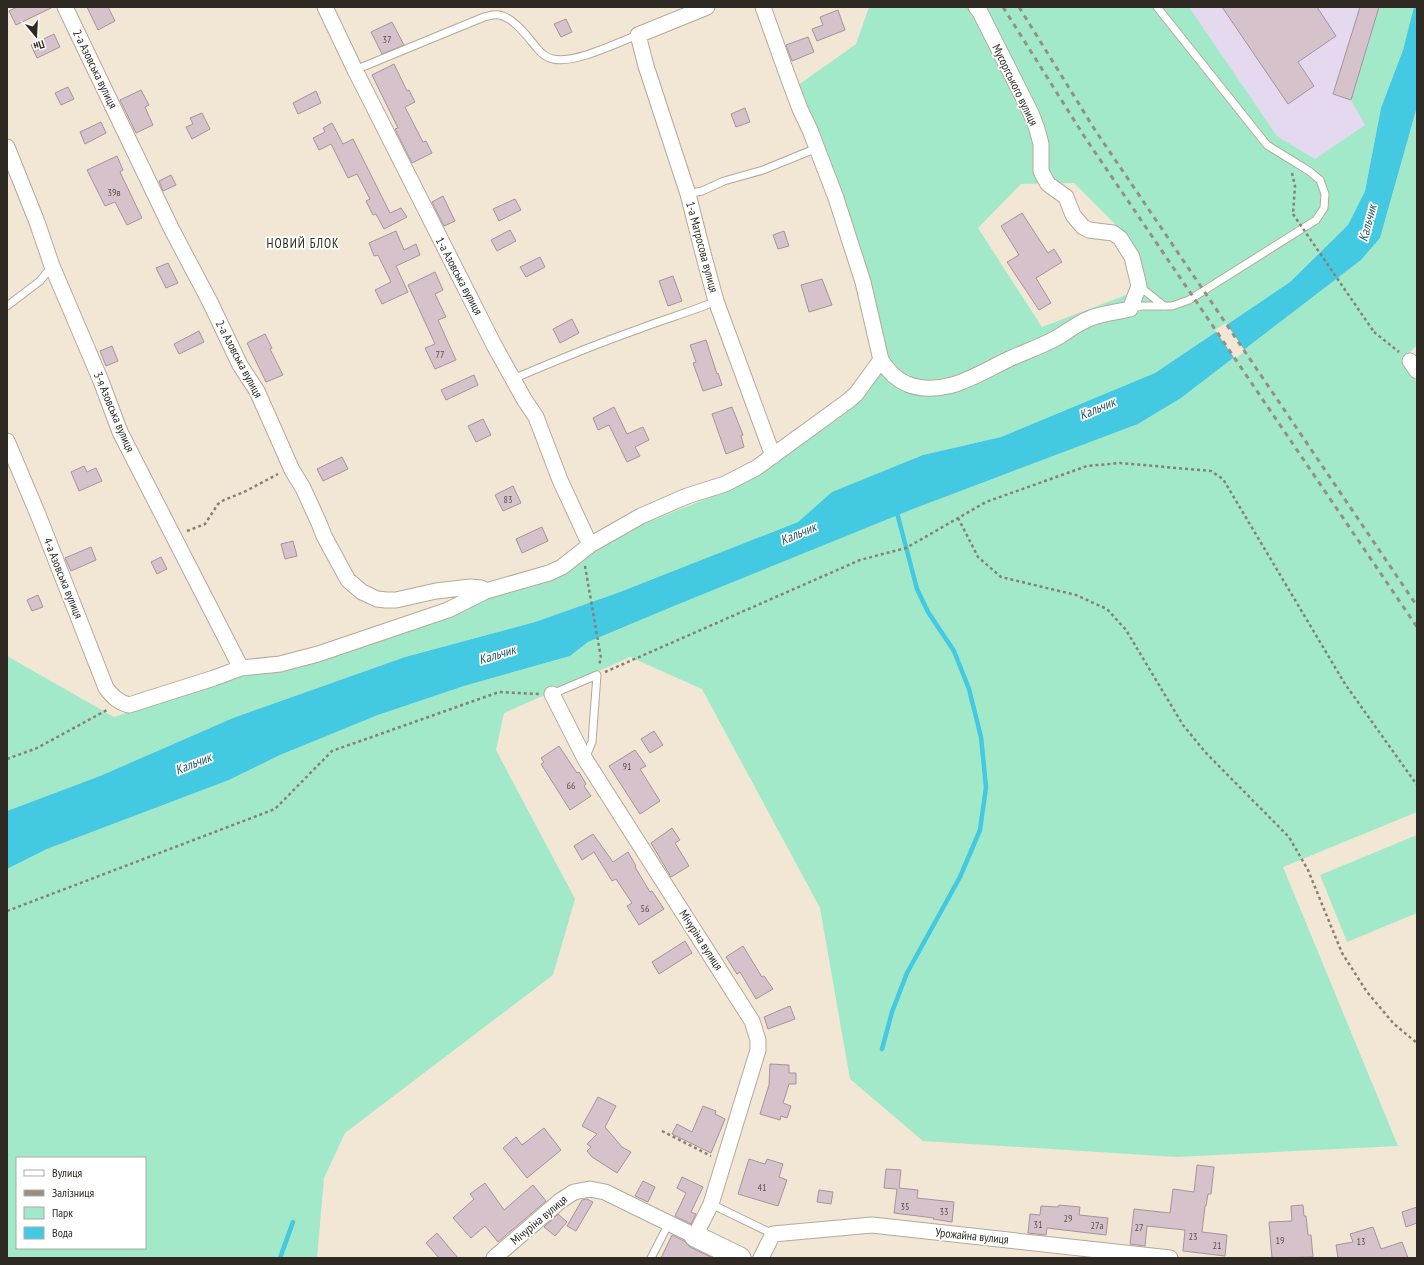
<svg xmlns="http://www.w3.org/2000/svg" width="1424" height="1265" font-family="'PT Sans Narrow',sans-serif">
<rect width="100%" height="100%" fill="#f2e6d5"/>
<path fill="#e4d9ee" d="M 1189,7 L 1379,7 L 1365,125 L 1315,159 L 1277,136 Z"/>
<path fill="#a2e9c9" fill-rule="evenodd" d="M 869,7 L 1189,7 L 1277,136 L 1315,159 L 1365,125 L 1351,100 L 1379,7 L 1415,7 L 1403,50 L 1381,108 L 1365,191 L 1348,225 L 1290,282 L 1155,373 L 1001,437 L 923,455 L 833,492 L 798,522 L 620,592 L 535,622 L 405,657 L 233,718 L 100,776 L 7,811 L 7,656 L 114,717 L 239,675 L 283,672 L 442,620 L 465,600 L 584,558 L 641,525 L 731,489 L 752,478 L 772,465 L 845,414 L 857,400 L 879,360 L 838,201 L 794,88 L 856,44 ZM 1074,183 L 1127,236 L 1147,287 L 1042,327 L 978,228 L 1021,184 Z
M 1417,107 L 1417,345 L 1402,360 L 1417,382 L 1417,812 L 1283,867 L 1398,1146 L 1177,1157 L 923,1141 L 850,1079 L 820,908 L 702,689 L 630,657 L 504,713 L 496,750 L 575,899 L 553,975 L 345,1133 L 324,1178 L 317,1258 L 7,1258 L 7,869 L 47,849 L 229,780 L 280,755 L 378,715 L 464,686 L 570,656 L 588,642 L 674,606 L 913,509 L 1138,424 L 1181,398 L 1361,260 L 1380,238 ZM 17,1158 L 145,1158 L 145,1248 L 17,1248 Z
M 1417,835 L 1417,913 L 1347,942 L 1320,875 Z"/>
<path fill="#43c9e1" d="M 1414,7 L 1417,7 L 1417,107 L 1380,238 L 1361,260 L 1181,398 L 1138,424 L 913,509 L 674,606 L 588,642 L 570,656 L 464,686 L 378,715 L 280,755 L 229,780 L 47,849 L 7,869 L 7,811 L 100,776 L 233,718 L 405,657 L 535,622 L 620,592 L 798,522 L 832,492 L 923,455 L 1001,437 L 1155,373 L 1290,282 L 1348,225 L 1365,191 L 1381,108 L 1403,50 Z"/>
<path fill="#f2e6d5" d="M 1226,323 L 1245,351 L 1235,359 L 1215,330 Z"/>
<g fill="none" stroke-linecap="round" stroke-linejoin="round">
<path stroke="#43c9e1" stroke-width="4.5" d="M 882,1049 L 892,1012 L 907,973 L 960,877 L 980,830 L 986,787 L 981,737 L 969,689 L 954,651 L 928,612 L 917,589 L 896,509
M 280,1258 L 293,1222"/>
</g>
<path fill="#d6c2ca" stroke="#a7939c" d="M 17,7 L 53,7 L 16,25 L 9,11 Z
M 87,7 L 108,7 L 115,21 L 98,30 Z
M 1222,7 L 1317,7 L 1336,36 L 1298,62 L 1314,86 L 1288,104 Z
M 1360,7 L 1379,7 L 1351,100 L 1333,94 Z
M 838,10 L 845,30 L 817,41 L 812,29 L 823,25 L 820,17 Z
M 566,19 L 572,32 L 561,37 L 554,24 Z
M 392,22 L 404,45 L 382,54 L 371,32 Z
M 54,34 L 60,47 L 37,58 L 31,45 Z
M 808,37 L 814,52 L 792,61 L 786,45 Z
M 394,64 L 407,91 L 409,90 L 415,102 L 405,107 L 423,142 L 426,141 L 432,153 L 412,163 L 395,129 L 398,128 L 372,75 Z
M 68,87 L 74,99 L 61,105 L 55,93 Z
M 141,90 L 149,105 L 145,107 L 153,125 L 136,133 L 120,100 Z
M 316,91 L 321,103 L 298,114 L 293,103 Z
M 745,108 L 750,122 L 736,127 L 731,114 Z
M 202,113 L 210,129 L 192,139 L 186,127 L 193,124 L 190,118 Z
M 101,122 L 106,133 L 85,144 L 80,132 Z
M 332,123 L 343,144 L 353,139 L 390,213 L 401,208 L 407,217 L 384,229 L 376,214 L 373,215 L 366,201 L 370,199 L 357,174 L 348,178 L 331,144 L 319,150 L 313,138 L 325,132 L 323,128 Z
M 117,156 L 123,170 L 120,172 L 142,218 L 127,225 L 115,202 L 105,206 L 87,170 Z
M 171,175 L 176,185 L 163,191 L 159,181 Z
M 443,196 L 455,221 L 444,226 L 432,202 Z
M 515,199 L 521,210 L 499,221 L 493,209 Z
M 1022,213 L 1048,253 L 1054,249 L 1062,262 L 1036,278 L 1051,303 L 1039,310 L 1007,262 L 1019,255 L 1001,226 Z
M 510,230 L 516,241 L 497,251 L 491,240 Z
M 396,231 L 404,250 L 416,244 L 420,255 L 396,266 L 408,292 L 382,304 L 375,290 L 391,282 L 378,255 L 374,256 L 369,243 Z
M 784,231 L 789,246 L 778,249 L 773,235 Z
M 540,257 L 545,267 L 526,277 L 520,267 Z
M 168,263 L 178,283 L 166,288 L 156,268 Z
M 435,272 L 443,290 L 435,294 L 446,317 L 438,320 L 456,360 L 435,369 L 425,348 L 435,344 L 408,285 Z
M 673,276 L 682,301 L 668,306 L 659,281 Z
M 822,279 L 832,305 L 809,312 L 801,285 Z
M 572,319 L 579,333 L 560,343 L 553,329 Z
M 199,331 L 204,342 L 179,354 L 174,344 Z
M 265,334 L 272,348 L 270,349 L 283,375 L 266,382 L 247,343 Z
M 706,340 L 717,374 L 718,373 L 722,385 L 703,391 L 693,363 L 696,362 L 690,345 Z
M 112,346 L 118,361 L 106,366 L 100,351 Z
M 474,375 L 478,385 L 446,400 L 441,390 Z
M 614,407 L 627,434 L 643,427 L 649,440 L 635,447 L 640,456 L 627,462 L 609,425 L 598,430 L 593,418 Z
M 732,407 L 743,435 L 741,436 L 744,447 L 726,454 L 712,414 Z
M 483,419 L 491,435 L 476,442 L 468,426 Z
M 342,457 L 348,469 L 323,481 L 317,469 Z
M 84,466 L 87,472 L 96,468 L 102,481 L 79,491 L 71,472 Z
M 513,486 L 521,503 L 503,511 L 495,495 Z
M 542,527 L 548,541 L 522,553 L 516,539 Z
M 293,541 L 297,556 L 285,559 L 281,544 Z
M 91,547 L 96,560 L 71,571 L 65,558 Z
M 161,557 L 167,569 L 157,574 L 151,562 Z
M 38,595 L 43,607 L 32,611 L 27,600 Z
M 654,731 L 663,745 L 650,753 L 641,739 Z
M 559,746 L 577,773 L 579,772 L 586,784 L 584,786 L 591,796 L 570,810 L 541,764 L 544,762 L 541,758 Z
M 635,750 L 646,766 L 640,769 L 660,801 L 640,814 L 609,766 Z
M 672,828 L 680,840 L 675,843 L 689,866 L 671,877 L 651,843 Z
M 593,834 L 613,862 L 628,852 L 636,866 L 635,867 L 650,892 L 652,891 L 664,909 L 639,925 L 627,906 L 632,903 L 616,879 L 612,881 L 594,852 L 582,860 L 574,846 Z
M 685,941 L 692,953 L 659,974 L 652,962 Z
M 743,946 L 762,977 L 764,976 L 773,989 L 756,999 L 740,972 L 737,974 L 726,957 Z
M 790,1006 L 795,1019 L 768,1029 L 764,1017 Z
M 770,1064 L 789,1065 L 789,1073 L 796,1073 L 796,1084 L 789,1084 L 783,1103 L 791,1106 L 787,1118 L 781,1116 L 780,1120 L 760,1114 L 769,1085 Z
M 598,1097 L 616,1106 L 605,1127 L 622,1147 L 631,1152 L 617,1173 L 592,1157 L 587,1151 L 591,1147 L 587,1144 L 597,1134 L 582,1126 Z
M 703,1106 L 716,1111 L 715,1114 L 725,1119 L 711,1153 L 672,1134 L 677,1124 L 692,1132 Z
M 544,1128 L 561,1150 L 527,1178 L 503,1148 L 516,1137 L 522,1145 Z
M 749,1159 L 765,1164 L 767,1159 L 783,1164 L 779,1177 L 787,1180 L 778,1206 L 738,1194 Z
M 1197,1165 L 1214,1167 L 1211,1194 L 1208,1194 L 1206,1206 L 1205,1206 L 1202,1232 L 1227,1235 L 1225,1256 L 1183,1251 L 1185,1230 L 1147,1226 L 1145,1246 L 1130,1244 L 1134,1209 L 1170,1213 L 1173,1189 L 1194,1192 Z
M 886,1169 L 901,1170 L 899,1188 L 918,1190 L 917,1198 L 954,1202 L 952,1222 L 933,1219 L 934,1218 L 894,1213 L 897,1189 L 884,1188 Z
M 682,1177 L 703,1187 L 691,1212 L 696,1214 L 691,1224 L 675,1216 L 686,1193 L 677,1188 Z
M 643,1181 L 655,1187 L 648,1202 L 635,1196 Z
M 485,1183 L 504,1210 L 533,1185 L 546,1201 L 498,1242 L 485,1226 L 471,1238 L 453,1218 L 474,1199 L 470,1194 Z
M 819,1190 L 833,1192 L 831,1204 L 817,1202 Z
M 587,1199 L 593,1202 L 576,1231 L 567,1226 L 582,1200 Z
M 1059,1205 L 1080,1207 L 1079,1215 L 1108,1218 L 1106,1235 L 1047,1228 L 1046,1235 L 1028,1233 L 1030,1214 L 1040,1215 L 1041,1206 L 1058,1207 Z
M 1303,1205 L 1304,1216 L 1306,1216 L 1308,1235 L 1311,1235 L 1313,1257 L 1272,1258 L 1269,1222 L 1292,1221 L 1291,1206 Z
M 1417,1207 L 1417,1223 L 1406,1227 L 1402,1212 Z
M 558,1214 L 567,1222 L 555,1236 L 544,1227 Z
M 1373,1227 L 1381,1249 L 1402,1242 L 1408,1258 L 1338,1258 L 1336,1245 L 1353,1242 L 1350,1234 Z
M 437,1233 L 458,1258 L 439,1258 L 426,1243 Z
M 672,1235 L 684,1241 L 690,1247 L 713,1258 L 661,1258 Z"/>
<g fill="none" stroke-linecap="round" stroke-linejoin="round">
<defs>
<path id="lane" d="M 355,70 L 484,17 C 489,16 494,14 499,15 C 513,17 527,36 536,47 C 540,52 546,58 553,59 C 575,64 616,43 638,35
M 688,194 L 702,191 L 724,181 L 763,170 L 817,148
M 1139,286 L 1164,306
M 7,306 L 40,281 L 52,266
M 1130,309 L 1141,306 L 1172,306 L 1189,300 L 1316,220 L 1324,208 L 1325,194 L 1320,180 L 1309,171 L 1267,145 L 1157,7
M 513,379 C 555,361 596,344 639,329 C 664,319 691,312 716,301
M 552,694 L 597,675 L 592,742 L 585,759
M 711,1204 L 773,1234
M 651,1258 L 669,1223"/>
<path id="street" d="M 65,7 L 171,228 L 210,302 L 240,365 L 257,391 L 292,470 L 303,488 L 319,523 L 324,536 L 348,580 L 362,592 L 377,599 L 386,600 L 396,600 L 436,591 L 471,587 L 481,588 L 486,591
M 325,7 L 355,70 L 494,345 L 524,399 L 536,417 L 560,480 L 590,545
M 707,7 L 638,35 L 646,66 L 688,194 L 704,257 L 716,301 L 773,456
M 763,7 L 788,77 L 800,109 L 810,130 L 836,198 L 863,282 L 881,360 C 888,371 895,379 907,384 C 943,398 976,375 1007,360 C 1024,352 1043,346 1060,336 C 1070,329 1080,322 1091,318 C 1103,313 1117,312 1130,309 L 1139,286 L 1132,257 L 1120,238 L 1113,233 L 1089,230 L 1083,227 L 1073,215 L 1066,197 L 1048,184 L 1044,177 L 1041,171 L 1041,144 L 1037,129 L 1031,113 L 980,12 L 976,7
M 7,147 L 37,222 L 52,266 L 101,381 L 120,432 L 241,668
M 1410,361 L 1417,371
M 7,441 L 39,517 L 106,688 C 113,697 118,702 129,705 L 214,678 L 241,668 L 280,664 L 318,654 L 448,610 L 486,591 L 549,573 L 562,567 L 590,545 L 641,516 L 687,496 L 725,484 L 756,468 L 848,401 L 856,394 L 881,360
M 494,1258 L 560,1201 L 574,1192 L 590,1189 L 605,1192 L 695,1236 L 711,1204 L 758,1050 L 758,1040 L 752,1021 L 585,759 L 552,694
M 761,1258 L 773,1234 L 872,1225 L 1170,1258"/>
<path id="secondary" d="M 695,1236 L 740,1258"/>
</defs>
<use href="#lane" stroke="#b4a999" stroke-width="9"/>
<use href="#street" stroke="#b4a999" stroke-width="17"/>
<use href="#secondary" stroke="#b4a999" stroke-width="23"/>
<path stroke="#888075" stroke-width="2.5" stroke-dasharray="3 3" stroke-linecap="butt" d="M 1292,173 L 1295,186 L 1293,214
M 1374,332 L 1399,352
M 958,518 L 978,557 L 1001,577 L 1076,595 L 1107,609 L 1126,630 L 1183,725 L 1206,753 L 1289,837 L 1308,870 L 1342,953 L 1367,992 L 1394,1024 L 1417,1043
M 187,531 L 205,524 L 218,504 L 224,500 L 244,492 L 278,474
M 585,566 L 601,658 L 599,665
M 605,672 L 860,560 L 906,548 L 986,502 L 1087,466 L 1120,463 L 1211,471 L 1223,479 L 1345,684 L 1417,785
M 7,759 L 37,748 L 107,710
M 7,911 L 275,809 L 332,751 L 499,692 L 539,694
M 662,1131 L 711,1156"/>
<use href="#lane" stroke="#fff" stroke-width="7"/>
<use href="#street" stroke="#fff" stroke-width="15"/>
<use href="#secondary" stroke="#fff" stroke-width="21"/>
<path stroke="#988f83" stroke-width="3" stroke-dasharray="5 5" stroke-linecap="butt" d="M 1003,7 L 1084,136 L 1417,627
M 1019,7 L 1095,130 L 1417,606"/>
<path stroke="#888075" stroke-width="2.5" stroke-dasharray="3 3" stroke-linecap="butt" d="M 1293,214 L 1374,332"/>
</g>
<g text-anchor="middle" stroke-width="3.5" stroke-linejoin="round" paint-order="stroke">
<g font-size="10" fill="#58504d">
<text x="387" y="43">37</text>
<text x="114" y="196">39в</text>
<text x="440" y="358">77</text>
<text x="508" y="503">83</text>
<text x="627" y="770">91</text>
<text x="571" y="789">66</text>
<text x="645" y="912">56</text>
<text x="762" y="1191">41</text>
<text x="905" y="1210">35</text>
<text x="944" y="1215">33</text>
<text x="1068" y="1222">29</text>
<text x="1038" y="1228">31</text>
<text x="1097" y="1229">27а</text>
<text x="1139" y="1231">27</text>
<text x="1193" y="1240">23</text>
<text x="1280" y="1244">19</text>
<text x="1361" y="1245">13</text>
<text x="1217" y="1249">21</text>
</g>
<g font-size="12" fill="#2e2a23" stroke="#fff">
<text transform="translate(95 69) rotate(64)" y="4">2-а Азовська вулиця</text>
<text transform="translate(1015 85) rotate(64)" y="4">Мусоргського вулиця</text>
<text transform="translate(702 247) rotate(75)" y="4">1-а Матросова вулиця</text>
<text transform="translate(459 276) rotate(62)" y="4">1-а Азовська вулиця</text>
<text transform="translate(239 359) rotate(62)" y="4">2-а Азовська вулиця</text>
<text transform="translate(114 412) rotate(67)" y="4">3-я Азовська вулиця</text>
<text transform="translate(63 578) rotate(68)" y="4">4-а Азовська вулиця</text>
<text transform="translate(701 940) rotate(57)" y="4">Мічуріна вулиця</text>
<text transform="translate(539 1220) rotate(-40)" y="4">Мічуріна вулиця</text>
<text transform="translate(972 1236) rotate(6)" y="4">Урожайна вулиця</text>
</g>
<g font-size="13" font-style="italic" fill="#225863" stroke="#fff">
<text transform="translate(1367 223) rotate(-75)" y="5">Кальчик</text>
<text transform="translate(1097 408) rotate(-23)" y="5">Кальчик</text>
<text transform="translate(798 533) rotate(-23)" y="5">Кальчик</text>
<text transform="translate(497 654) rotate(-17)" y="5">Кальчик</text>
<text transform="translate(193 763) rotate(-22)" y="5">Кальчик</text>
</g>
<g font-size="13" letter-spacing="1" fill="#2e2a23" stroke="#fff">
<text x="303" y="248">НОВИЙ БЛОК</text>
</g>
</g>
<rect width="1424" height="1265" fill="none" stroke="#2e2a23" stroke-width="16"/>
<rect x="16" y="1157" width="130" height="92" fill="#ffffff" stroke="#abaaa7"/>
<rect x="24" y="1170" width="20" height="6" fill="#ffffff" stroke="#abaaa7"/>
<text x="52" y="1177" font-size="12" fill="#2e2a23">Вулиця</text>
<rect x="24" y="1190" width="20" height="6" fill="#988f83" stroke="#abaaa7"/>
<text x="52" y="1197" font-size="12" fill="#2e2a23">Залізниця</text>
<rect x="24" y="1207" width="20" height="12" fill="#a2e9c9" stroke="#abaaa7"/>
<text x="52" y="1217" font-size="12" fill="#2e2a23">Парк</text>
<rect x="24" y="1227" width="20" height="12" fill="#43c9e1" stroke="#abaaa7"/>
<text x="52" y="1237" font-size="12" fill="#2e2a23">Вода</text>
<g transform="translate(36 36) rotate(162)" stroke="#ffffff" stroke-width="3" paint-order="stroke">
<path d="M0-3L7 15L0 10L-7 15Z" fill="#2e2a23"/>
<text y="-6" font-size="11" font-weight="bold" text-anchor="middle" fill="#2e2a23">Пн</text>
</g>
</svg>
